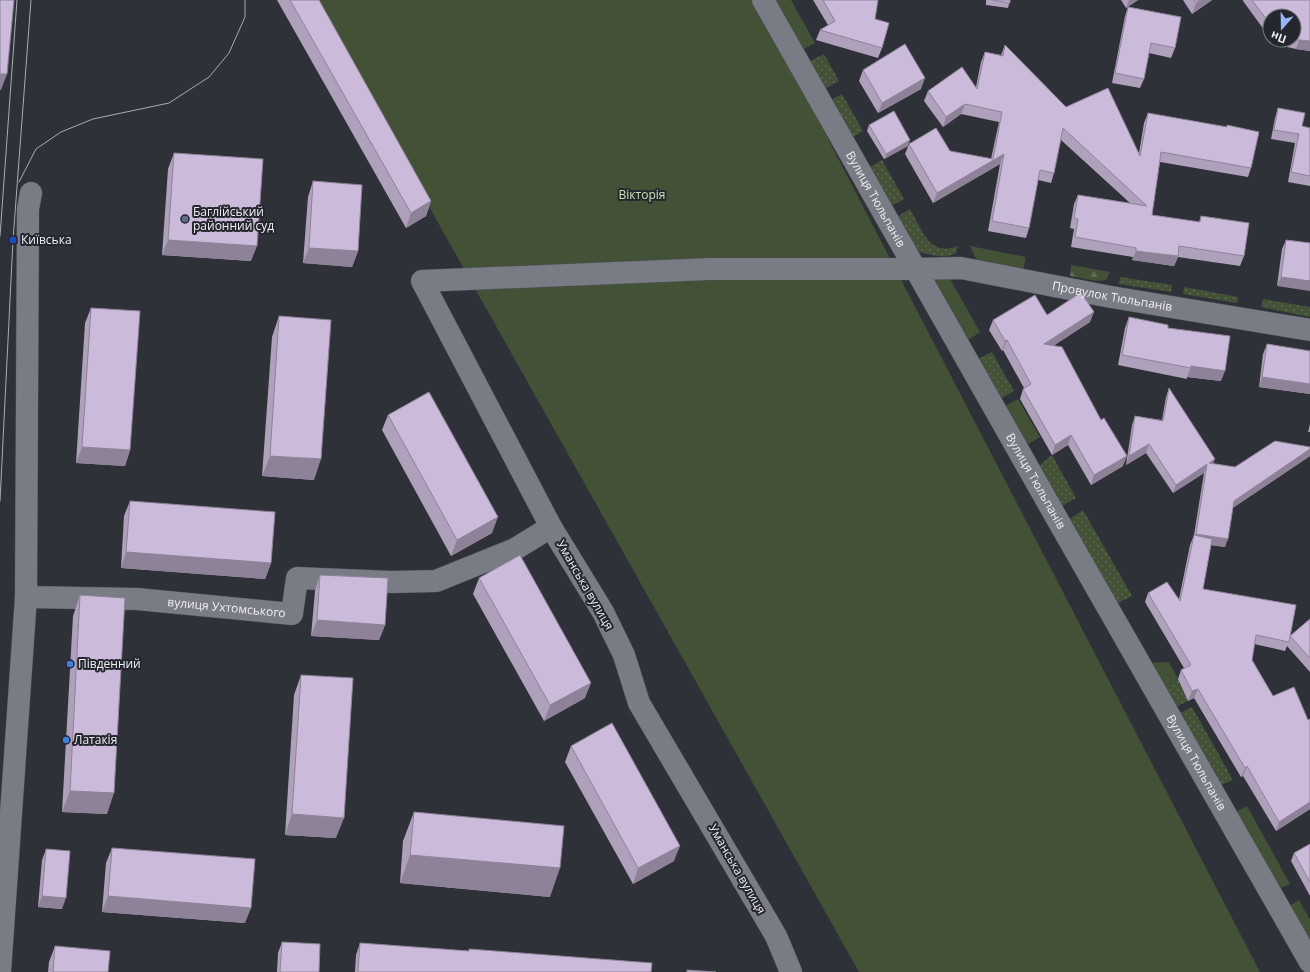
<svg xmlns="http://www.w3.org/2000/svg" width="1310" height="972" font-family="'Open Sans',sans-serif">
<defs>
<pattern id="grass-dots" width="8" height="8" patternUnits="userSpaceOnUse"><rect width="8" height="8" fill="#435137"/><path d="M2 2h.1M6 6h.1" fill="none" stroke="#5e6a55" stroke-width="1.8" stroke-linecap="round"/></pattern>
<pattern id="forest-firs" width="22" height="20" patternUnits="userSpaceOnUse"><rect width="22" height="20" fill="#435137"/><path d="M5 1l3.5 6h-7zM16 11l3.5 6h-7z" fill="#5e6a55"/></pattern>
</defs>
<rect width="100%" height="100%" fill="#2f3139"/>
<path fill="url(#grass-dots)" d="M 824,54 L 839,81 L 822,90 L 806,63 Z
M 842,94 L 863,131 L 850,139 L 829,101 Z
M 882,160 L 904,199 L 889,207 L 866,169 Z
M 910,209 C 923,231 929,257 958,246 L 956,253 C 944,260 928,254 915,251 L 895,218 Z
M 1120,277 L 1172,285 L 1171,292 L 1119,284 Z
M 1184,287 L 1238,297 L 1237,303 L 1183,294 Z
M 1263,299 L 1310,307 L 1310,317 L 1261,307 Z
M 992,352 L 1014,391 L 1002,398 L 978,359 Z
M 1052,455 L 1076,498 L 1062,506 L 1038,467 Z
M 1083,510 L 1132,596 L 1116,604 L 1068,520 Z
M 1178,679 L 1188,701 L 1172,709 L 1161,689 Z
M 1192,707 L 1233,780 L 1214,788 L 1174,716 Z"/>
<path fill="url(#forest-firs)" d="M 1071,265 L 1110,272 L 1106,280 L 1097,281 L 1070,276 Z"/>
<path fill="#435137" d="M 313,0 L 756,0 L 1260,972 L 859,972 Z
M 771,0 L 791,0 L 815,43 L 800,51 Z
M 970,246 L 1026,257 L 1023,271 L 980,262 L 975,257 Z
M 936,272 L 950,279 L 980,332 L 968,340 L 932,282 Z
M 1018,399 L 1040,437 L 1027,445 L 1005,406 Z
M 1169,662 L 1178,679 L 1161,689 L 1146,663 Z
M 1247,806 L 1290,884 L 1274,891 L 1230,815 Z
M 1299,900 L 1310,920 L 1310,953 L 1284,909 Z"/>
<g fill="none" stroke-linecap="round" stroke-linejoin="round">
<defs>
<g id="minor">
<path id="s1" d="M 763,0 C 944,321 1127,642 1310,962"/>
<path id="s2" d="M 26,597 L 137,599 L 292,614 L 297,578 L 391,582 L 436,581 L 515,549 L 551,527"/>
<path d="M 0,972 L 26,597 L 28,209 L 31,193"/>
<path id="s3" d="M 791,972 L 776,936 L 639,703 L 624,655 L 603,612 L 551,527 L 422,281 L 710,269 L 914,269 L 961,268 L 1111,297 L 1310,330"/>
</g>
</defs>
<use href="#minor" stroke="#4b4c53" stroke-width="23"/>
<use href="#minor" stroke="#797b85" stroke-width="22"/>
<path stroke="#aaabb1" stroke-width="1" d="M 19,182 L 36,149 L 61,132 L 93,119 L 169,103 L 209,77 L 229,53 L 245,17 L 245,0
M 0,236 L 17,0
M 0,501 L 13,240 L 31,0"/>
</g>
<path fill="#afa0bb" d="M 277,0 L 319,0 L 431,201 L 426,216 L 406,228 Z
M 813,0 L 878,0 L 875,19 L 882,48 L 878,58 L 816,40 L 820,30 L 828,25 Z
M 986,0 L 1010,0 L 1008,8 L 986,5 Z
M 1121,0 L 1138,0 L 1126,8 Z
M 1183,0 L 1212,0 L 1192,14 Z
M 1243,0 L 1310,0 L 1310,51 L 1296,49 L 1274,44 L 1272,40 L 1294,40 L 1294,16 L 1270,16 L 1270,38 L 1243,1 Z
M 1128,7 L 1175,48 L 1171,58 L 1149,53 L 1144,79 L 1140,88 L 1112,83 L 1125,16 Z
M 1005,45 L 1066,107 L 1139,153 L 1144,123 L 1148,113 L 1251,168 L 1248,177 L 1160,162 L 1152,215 L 1199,222 L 1201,216 L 1244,256 L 1240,266 L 1178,257 L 1174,266 L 1132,260 L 1133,257 L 1071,247 L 1074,229 L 1070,228 L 1074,204 L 1078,195 L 1130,203 L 1061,140 L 1054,173 L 1051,183 L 1038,180 L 1029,228 L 1026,238 L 988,231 L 1000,164 L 933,203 L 905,154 L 909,144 L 991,159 L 999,122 L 961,114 L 943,127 L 924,101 L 928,91 L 976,87 L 981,62 L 985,52 L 1001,55 Z
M 863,70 L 921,89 L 878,113 L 859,81 Z
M 1278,108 L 1302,126 L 1310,128 L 1310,186 L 1288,182 L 1295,143 L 1271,139 L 1275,118 Z
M 869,125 L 908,146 L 884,159 L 867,131 Z
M 174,153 L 251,261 L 162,255 L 168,169 Z
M 313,181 L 358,251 L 352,267 L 303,263 L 308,197 Z
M 1286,240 L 1310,243 L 1277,286 L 1282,249 Z
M 91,308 L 130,450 L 125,466 L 76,463 L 85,323 Z
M 1047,315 L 1090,322 L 1053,346 L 1123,466 L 1091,485 L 1068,445 L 1052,455 L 1020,399 L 1023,389 L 1024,388 L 1003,350 L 1002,351 L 989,330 L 993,320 Z
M 279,316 L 314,480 L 262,476 L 272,337 Z
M 1129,317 L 1221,381 L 1187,377 L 1187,379 L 1118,365 L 1125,328 Z
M 1267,344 L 1310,351 L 1310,394 L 1259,387 L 1263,354 Z
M 1169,388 L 1214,464 L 1235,467 L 1310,447 L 1310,456 L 1232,508 L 1225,547 L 1211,545 L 1203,589 L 1290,636 L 1310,619 L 1310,672 L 1287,646 L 1285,651 L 1254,644 L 1252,660 L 1273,696 L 1308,720 L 1310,719 L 1310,809 L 1276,831 L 1243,776 L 1241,777 L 1194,698 L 1188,701 L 1178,679 L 1181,670 L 1184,668 L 1145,602 L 1148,593 L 1179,599 L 1190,545 L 1194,535 L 1204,473 L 1173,493 L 1146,453 L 1126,465 L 1132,425 L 1135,416 L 1162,420 L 1166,397 Z
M 388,415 L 492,533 L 451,556 L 382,430 Z
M 1310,424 L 1310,432 L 1308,432 Z
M 130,501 L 271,563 L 265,579 L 121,568 L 124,516 Z
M 320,575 L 385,625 L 379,640 L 311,636 L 315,591 Z
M 479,578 L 585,698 L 544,721 L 473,594 Z
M 80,595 L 107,814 L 62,812 L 73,616 Z
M 301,675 L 336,838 L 285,835 L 294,695 Z
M 571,746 L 674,861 L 633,884 L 565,762 Z
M 414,812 L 550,897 L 400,883 L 403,841 Z
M 1310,844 L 1310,896 L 1291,861 L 1294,853 Z
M 112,848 L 245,923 L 102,912 L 106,863 Z
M 46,849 L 62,909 L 38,907 L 42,860 Z
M 282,942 L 319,972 L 277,972 L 278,953 Z
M 360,943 L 469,951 L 469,949 L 651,972 L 355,972 L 356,955 Z
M 55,946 L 108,972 L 48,972 L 49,962 Z"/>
<path fill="#8e8299" d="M 1129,0 L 1138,0 L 1126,8 Z
M 1200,0 L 1212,0 L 1192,14 L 1196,3 Z
M 1299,40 L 1310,41 L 1310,51 L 1296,49 Z
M 0,74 L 7,74 L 1,90 L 0,90 Z
M 925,78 L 921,89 L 878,113 L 882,103 Z
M 965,104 L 961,114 L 943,127 L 946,117 Z
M 910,140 L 908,146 L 884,159 L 886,154 Z
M 1004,154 L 1000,164 L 933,203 L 937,193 Z
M 431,201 L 426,216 L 406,228 L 411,213 Z
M 168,240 L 257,246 L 251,261 L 162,255 Z
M 309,248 L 358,251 L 352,267 L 303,263 Z
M 1136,251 L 1178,256 L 1174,266 L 1132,260 Z
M 1281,277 L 1310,281 L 1310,291 L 1277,286 Z
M 1094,312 L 1090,322 L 1040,354 L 1044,344 Z
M 1007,340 L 1003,350 L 1002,351 L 1005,341 Z
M 1191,366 L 1225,371 L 1221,381 L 1187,377 Z
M 1262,377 L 1310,384 L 1310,394 L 1259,387 Z
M 1071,435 L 1068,445 L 1052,455 L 1055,445 Z
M 1149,444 L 1146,453 L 1126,465 L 1129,456 Z
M 82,447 L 130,450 L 125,466 L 76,463 Z
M 1310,449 L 1310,456 L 1230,510 L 1234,501 Z
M 270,456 L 321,459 L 314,480 L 262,476 Z
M 1127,456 L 1123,466 L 1091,485 L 1094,475 Z
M 1215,459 L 1212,467 L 1209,463 Z
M 1207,464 L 1204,473 L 1173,493 L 1176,485 Z
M 498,517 L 492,533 L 451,556 L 457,540 Z
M 1196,534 L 1228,539 L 1225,547 L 1193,543 Z
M 126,552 L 271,563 L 265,579 L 121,568 Z
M 317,620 L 385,625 L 379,640 L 311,636 Z
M 591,683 L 585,698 L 544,721 L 550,705 Z
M 1198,689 L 1194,698 L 1188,701 L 1192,691 Z
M 1247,766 L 1243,776 L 1241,777 L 1245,768 Z
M 70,791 L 114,793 L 107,814 L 62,812 Z
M 1310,802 L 1310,809 L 1276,831 L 1279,822 Z
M 292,814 L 344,818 L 336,838 L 285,835 Z
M 680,846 L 674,861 L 633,884 L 638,868 Z
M 410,855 L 560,868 L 550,897 L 400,883 Z
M 42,896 L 66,898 L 62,909 L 38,907 Z
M 108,896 L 251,908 L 245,923 L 102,912 Z"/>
<path fill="#cbbada" stroke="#8e8299" d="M 0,0 L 14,0 L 7,74 L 0,74 Z
M 290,0 L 319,0 L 431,201 L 411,213 Z
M 823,0 L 878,0 L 875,19 L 889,23 L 882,48 L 820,30 L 835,21 Z
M 993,0 L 1010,0 L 1010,3 Z
M 1194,0 L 1200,0 L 1196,3 Z
M 1252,0 L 1310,0 L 1310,41 L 1299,40 L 1294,39 L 1294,16 L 1270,16 L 1270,24 Z
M 1128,7 L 1181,17 L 1175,48 L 1151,43 L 1144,79 L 1115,73 Z
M 905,44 L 925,78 L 882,103 L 863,70 Z
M 1005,45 L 1066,107 L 1108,88 L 1140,156 L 1148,113 L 1227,127 L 1227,125 L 1259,132 L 1251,168 L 1161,152 L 1152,215 L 1200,222 L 1201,216 L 1249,223 L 1244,256 L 1179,246 L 1178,256 L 1136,251 L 1136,248 L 1075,237 L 1078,219 L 1074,218 L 1078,195 L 1147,206 L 1063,128 L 1054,173 L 1040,170 L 1029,228 L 992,221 L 1004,154 L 937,193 L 909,144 L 936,128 L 950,151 L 993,159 L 1002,112 L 965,104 L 946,117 L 928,91 L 962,67 L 977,89 L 985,52 L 1003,56 Z
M 1278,108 L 1305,113 L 1302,126 L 1310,128 L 1310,176 L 1291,172 L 1299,134 L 1274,130 Z
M 894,111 L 910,140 L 886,154 L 869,125 Z
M 174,153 L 263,159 L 257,246 L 168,240 Z
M 313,181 L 362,185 L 358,251 L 309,248 Z
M 1286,240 L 1310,243 L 1310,281 L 1281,277 Z
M 1080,293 L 1082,294 L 1094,312 L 1044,344 L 1062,347 L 1101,420 L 1104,418 L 1127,456 L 1094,475 L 1071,435 L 1055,445 L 1023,389 L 1031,384 L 1007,340 L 1005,341 L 993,320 L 1035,295 L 1047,315 Z
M 91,308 L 140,311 L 130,450 L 82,447 Z
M 279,316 L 331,320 L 321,459 L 270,456 Z
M 1129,317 L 1168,325 L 1168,328 L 1230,336 L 1225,371 L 1191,366 L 1191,368 L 1122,355 Z
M 1267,344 L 1310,351 L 1310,384 L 1262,377 Z
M 1169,388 L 1215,459 L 1209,463 L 1235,467 L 1275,441 L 1310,447 L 1310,449 L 1234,501 L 1228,539 L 1196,534 L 1207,464 L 1176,485 L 1149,444 L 1129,456 L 1135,416 L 1163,421 Z
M 429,392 L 498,517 L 457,540 L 388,415 Z
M 130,501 L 275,512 L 271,563 L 126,552 Z
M 1194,535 L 1212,539 L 1203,589 L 1296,605 L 1289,642 L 1256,635 L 1252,660 L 1273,696 L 1294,687 L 1308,720 L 1310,719 L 1310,802 L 1279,822 L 1247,766 L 1245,768 L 1198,689 L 1192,691 L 1181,670 L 1191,665 L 1148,593 L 1167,582 L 1180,601 Z
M 520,555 L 591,683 L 550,705 L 479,578 Z
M 320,575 L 388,578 L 385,625 L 317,620 Z
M 80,595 L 125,598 L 114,793 L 70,791 Z
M 1310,619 L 1310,658 L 1290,636 Z
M 301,675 L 353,678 L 344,818 L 292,814 Z
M 612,723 L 680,846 L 638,868 L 571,746 Z
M 414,812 L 564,826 L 560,868 L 410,855 Z
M 1310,844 L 1310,882 L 1294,853 Z
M 112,848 L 255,859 L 251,908 L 108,896 Z
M 46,849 L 70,851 L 66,898 L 42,896 Z
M 282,942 L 320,944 L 319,972 L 280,972 Z
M 360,943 L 469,951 L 469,949 L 652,963 L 651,972 L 358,972 Z
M 55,946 L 110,951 L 108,972 L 53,972 Z
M 687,970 L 716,972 L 687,972 Z"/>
<circle fill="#5c6f8a" stroke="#25272f" stroke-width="1.5" cx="185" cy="219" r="4"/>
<rect fill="#1a4fb4" stroke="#25272f" stroke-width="1.5" x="9" y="236" width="8" height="8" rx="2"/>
<g fill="#3f7fe0" stroke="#25272f" stroke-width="1.5">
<circle cx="70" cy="664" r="4"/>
<circle cx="66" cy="740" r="4"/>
</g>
<g text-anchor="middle" stroke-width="4" stroke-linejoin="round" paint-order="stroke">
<g font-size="12" fill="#c7e4b0" stroke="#25272f">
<text x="642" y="199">Вікторія</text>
</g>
<g font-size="12" fill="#eeeff4" stroke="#25272f">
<text dy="4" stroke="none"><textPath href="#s1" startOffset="229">Вулиця Тюльпанів</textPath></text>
<text dy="4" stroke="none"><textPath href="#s3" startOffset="1478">Провулок Тюльпанів</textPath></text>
<text dy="4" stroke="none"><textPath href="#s1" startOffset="553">Вулиця Тюльпанів</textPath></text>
<text transform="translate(585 585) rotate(60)" y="4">Уманська вулиця</text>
<text dy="4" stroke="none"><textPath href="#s2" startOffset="201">вулиця Ухтомського</textPath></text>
<text dy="4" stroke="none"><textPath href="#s1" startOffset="877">Вулиця Тюльпанів</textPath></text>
<text transform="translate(737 869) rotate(60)" y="4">Уманська вулиця</text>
</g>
<g font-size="12" fill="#eeeff4" stroke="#25272f" text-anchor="start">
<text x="193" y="216">Баглійський<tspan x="193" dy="14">районний суд</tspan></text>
<text x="21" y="244">Київська</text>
<text x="78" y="668">Південний</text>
<text x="74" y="744">Латакія</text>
</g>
</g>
<g transform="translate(1282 28) rotate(200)"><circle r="19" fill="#25272f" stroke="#75777e"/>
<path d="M0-3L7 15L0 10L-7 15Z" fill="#97b6fd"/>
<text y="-6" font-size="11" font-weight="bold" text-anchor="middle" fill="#eeeff4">Пн</text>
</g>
</svg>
